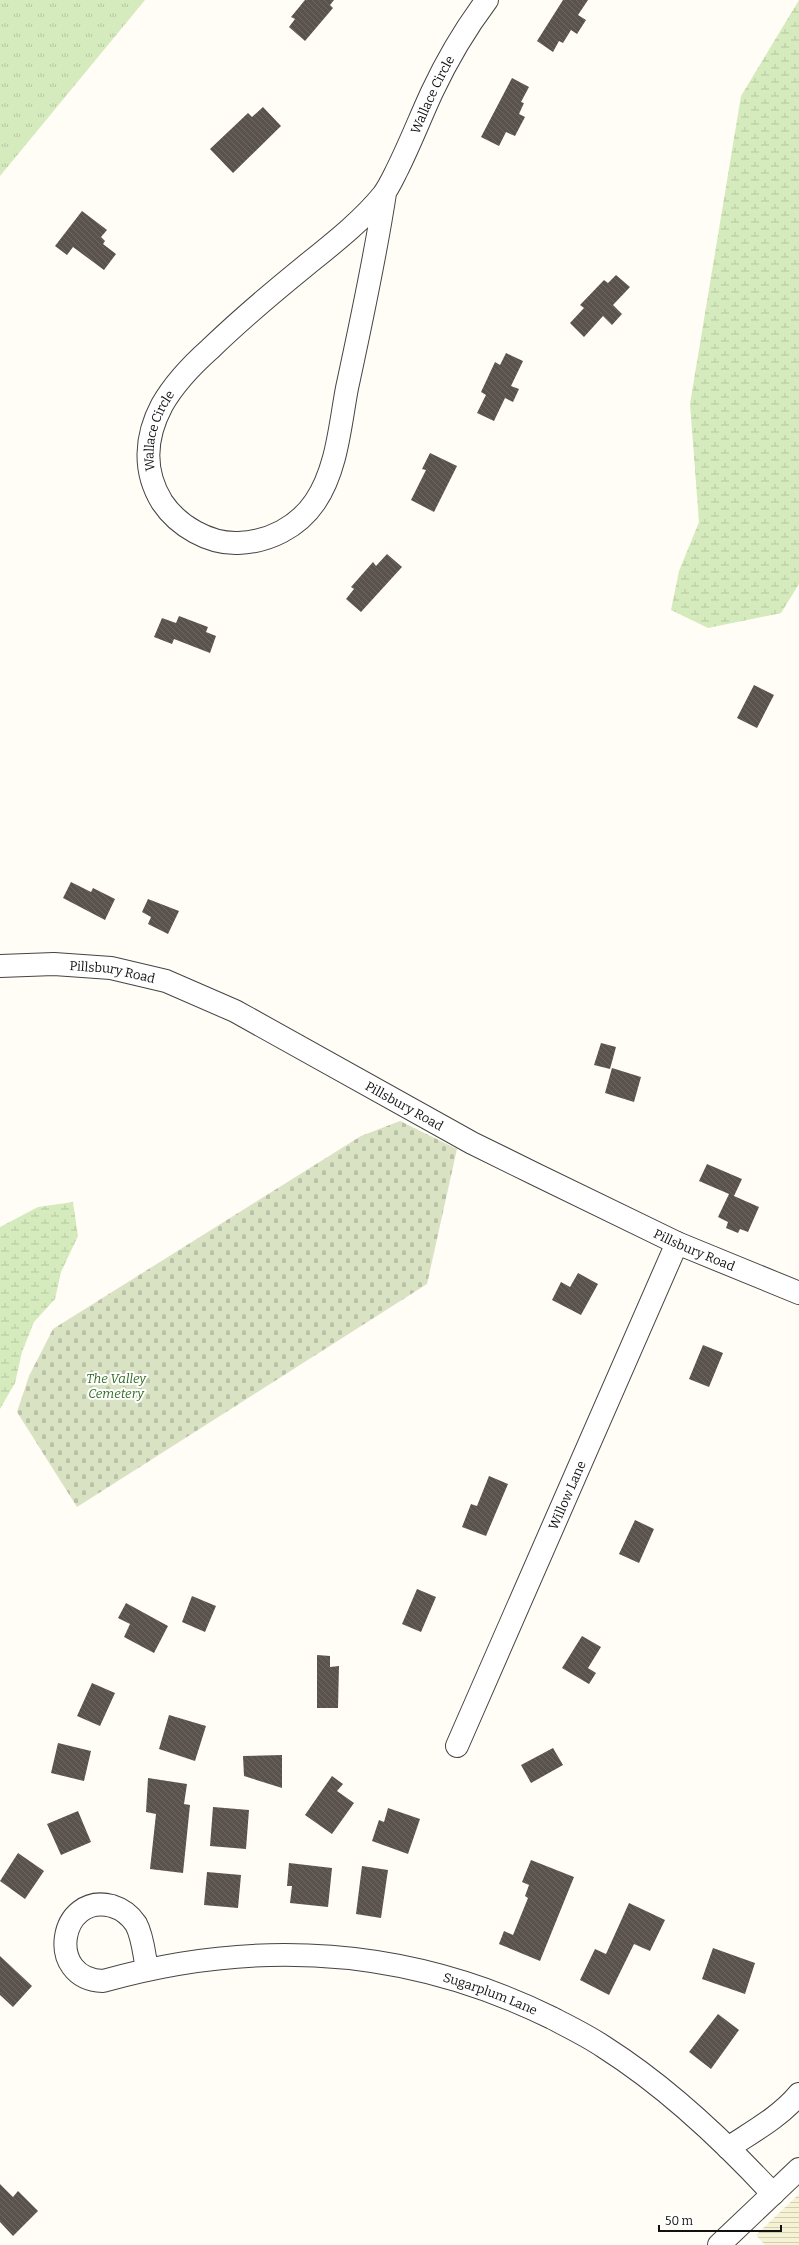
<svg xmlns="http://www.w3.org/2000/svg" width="799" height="2245" font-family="Bitter,serif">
<defs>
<pattern id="farmland-rules" width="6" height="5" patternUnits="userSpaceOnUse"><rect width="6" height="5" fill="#f6f3d4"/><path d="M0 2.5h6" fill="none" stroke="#d2cfb5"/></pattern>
<pattern id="grass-tufts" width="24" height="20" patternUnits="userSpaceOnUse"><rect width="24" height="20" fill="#d5ebbd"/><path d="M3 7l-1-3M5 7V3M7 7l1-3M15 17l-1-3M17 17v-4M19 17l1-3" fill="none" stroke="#b6c8a1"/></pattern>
<pattern id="wetland-marsh" width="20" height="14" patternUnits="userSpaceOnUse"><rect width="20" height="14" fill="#d5ebbd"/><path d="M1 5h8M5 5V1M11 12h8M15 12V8" fill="none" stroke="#b6c8a1"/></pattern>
<pattern id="cemetery-stones" width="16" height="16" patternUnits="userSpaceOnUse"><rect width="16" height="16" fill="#d9e3c4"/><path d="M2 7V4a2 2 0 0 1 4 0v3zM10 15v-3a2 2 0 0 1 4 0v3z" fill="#b9c2a7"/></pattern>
<pattern id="building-back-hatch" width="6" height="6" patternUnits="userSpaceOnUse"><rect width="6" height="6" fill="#5a524d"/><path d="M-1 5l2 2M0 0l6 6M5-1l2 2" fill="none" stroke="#6d6662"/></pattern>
</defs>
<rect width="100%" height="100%" fill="#fffdf5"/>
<path fill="url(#farmland-rules)" d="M 799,2194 L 799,2245 L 765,2245 L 756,2235 Z"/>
<path fill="url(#grass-tufts)" d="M 0,0 L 145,0 L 0,176 Z"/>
<path fill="url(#wetland-marsh)" d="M 799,0 L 799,584 L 781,613 L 708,628 L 671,610 L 679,571 L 699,522 L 690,404 L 741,96 Z
M 73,1202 L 78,1236 L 61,1272 L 55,1299 L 34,1322 L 22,1352 L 15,1383 L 0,1409 L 0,1227 L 38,1207 Z"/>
<path fill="url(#cemetery-stones)" d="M 400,1121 L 457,1149 L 427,1284 L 77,1507 L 17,1412 L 29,1376 L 53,1329 L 361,1136 Z"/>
<path fill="url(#building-back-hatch)" d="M 305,0 L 334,0 L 330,5 L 333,8 L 305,41 L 289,27 L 295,19 L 291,17 Z
M 563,0 L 588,0 L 578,15 L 586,20 L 577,34 L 571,30 L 563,43 L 559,41 L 553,52 L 537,41 Z
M 512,78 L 529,87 L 521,102 L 524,103 L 519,114 L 525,117 L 515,136 L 506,132 L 499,146 L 481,137 Z
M 263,107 L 281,126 L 233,173 L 210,149 L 248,113 L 252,117 Z
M 82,211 L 107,230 L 101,237 L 105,241 L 103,244 L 116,254 L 104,270 L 73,247 L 67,255 L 55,246 Z
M 616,275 L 630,287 L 613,305 L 622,314 L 612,325 L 603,316 L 584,337 L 570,323 L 584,308 L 580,305 L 604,280 L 608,283 Z
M 506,353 L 523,361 L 511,386 L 519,389 L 513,402 L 505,398 L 494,421 L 477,413 L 486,395 L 481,392 L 495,362 L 500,365 Z
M 430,453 L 457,466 L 434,512 L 411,500 L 426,470 L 422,469 Z
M 387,554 L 402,567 L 361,612 L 346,599 L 354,589 L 351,587 L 373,562 L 376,566 Z
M 179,616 L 208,627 L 206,632 L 216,636 L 210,653 L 174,639 L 172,644 L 154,637 L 162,618 L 176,623 Z
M 754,685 L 774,695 L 757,728 L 737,718 Z
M 71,882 L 91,892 L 93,888 L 115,899 L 105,920 L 63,898 Z
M 148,899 L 179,911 L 168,934 L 148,924 L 151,917 L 142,912 Z
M 601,1043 L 616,1047 L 610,1069 L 594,1065 Z
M 612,1068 L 641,1077 L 634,1102 L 605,1093 Z
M 707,1164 L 742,1179 L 734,1196 L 759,1207 L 748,1232 L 740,1229 L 738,1233 L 726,1228 L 728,1222 L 718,1217 L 729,1194 L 699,1181 Z
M 578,1273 L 598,1284 L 581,1315 L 552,1300 L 561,1282 L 570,1287 Z
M 703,1345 L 723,1353 L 709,1387 L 689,1379 Z
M 489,1476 L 508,1484 L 486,1536 L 462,1527 L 471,1504 L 477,1506 Z
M 635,1520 L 654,1529 L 639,1563 L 619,1554 Z
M 417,1589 L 436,1597 L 421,1632 L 402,1624 Z
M 192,1596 L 216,1606 L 205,1632 L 182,1622 Z
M 126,1603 L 168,1626 L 154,1653 L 124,1637 L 130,1624 L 118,1618 Z
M 582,1636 L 601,1647 L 588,1668 L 596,1673 L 589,1684 L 562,1668 Z
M 317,1655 L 330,1656 L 330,1667 L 339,1666 L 338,1708 L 317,1708 Z
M 92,1683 L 115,1693 L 100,1726 L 77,1716 Z
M 169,1715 L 206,1726 L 195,1761 L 159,1749 Z
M 58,1743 L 91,1751 L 84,1781 L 51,1773 Z
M 553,1748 L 563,1765 L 531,1783 L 521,1765 Z
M 282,1755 L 282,1788 L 244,1776 L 243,1756 Z
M 332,1776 L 343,1784 L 337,1791 L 354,1803 L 332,1834 L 305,1815 Z
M 148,1778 L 187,1784 L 184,1804 L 190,1805 L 183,1873 L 150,1869 L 156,1814 L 146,1812 Z
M 213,1807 L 249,1810 L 246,1849 L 210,1846 Z
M 388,1808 L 420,1819 L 408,1854 L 372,1841 L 379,1820 L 384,1822 Z
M 78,1811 L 91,1842 L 61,1855 L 47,1824 Z
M 18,1853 L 44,1871 L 25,1899 L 0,1881 Z
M 531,1860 L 574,1877 L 540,1961 L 499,1944 L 504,1931 L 513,1935 L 528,1898 L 525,1896 L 529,1885 L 522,1882 Z
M 289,1863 L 332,1868 L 328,1907 L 290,1903 L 292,1886 L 287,1886 Z
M 362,1866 L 388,1870 L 381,1918 L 356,1914 Z
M 207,1872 L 241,1875 L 238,1908 L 204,1905 Z
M 629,1903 L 665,1920 L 650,1951 L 634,1944 L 609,1995 L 580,1980 L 595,1949 L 606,1954 Z
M 713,1948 L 755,1963 L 745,1994 L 702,1979 Z
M 0,1956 L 32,1986 L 13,2007 L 0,1995 Z
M 718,2014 L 739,2030 L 711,2069 L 689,2052 Z
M 0,2184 L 13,2197 L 18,2191 L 38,2211 L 13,2236 L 0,2222 Z"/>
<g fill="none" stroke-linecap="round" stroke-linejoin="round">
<defs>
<g id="minor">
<path id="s1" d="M 385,193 C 375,259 361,323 347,388 C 340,425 337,470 315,502 C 298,527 269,542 238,543 C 209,544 178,526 162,502 C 143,471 145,437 162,405 C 174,384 192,365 210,349 C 240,320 272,293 304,267 C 331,245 361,222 383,195 C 389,187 393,178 397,170 C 410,144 420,118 432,92 C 447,60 466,28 487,0"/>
<path id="s2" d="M 0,966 L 54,964 L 111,968 L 166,981 L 235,1011 L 472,1143 L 535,1174 L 677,1243 L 799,1293"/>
<path id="s3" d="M 457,1746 L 677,1243"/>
<path id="s4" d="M 147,1969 C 144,1954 143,1937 136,1924 C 130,1915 122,1909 112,1906 C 59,1892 45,1979 103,1981 C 256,1938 408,1947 552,2018 C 569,2027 588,2036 604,2047 C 667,2087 723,2140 773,2194"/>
<path d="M 728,2148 C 752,2132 780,2117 799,2094"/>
<path d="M 719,2245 L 799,2169"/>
</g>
</defs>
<use href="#minor" stroke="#444" stroke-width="24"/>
<use href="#minor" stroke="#fff" stroke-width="22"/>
</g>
<g text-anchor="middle" stroke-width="4" stroke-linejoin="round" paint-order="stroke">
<g font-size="13" fill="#111" stroke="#fff">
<text dy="5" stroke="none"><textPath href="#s1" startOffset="1018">Wallace Circle</textPath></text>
<text dy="5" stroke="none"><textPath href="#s1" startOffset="574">Wallace Circle</textPath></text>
<text dy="5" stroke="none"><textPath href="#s2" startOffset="113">Pillsbury Road</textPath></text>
<text dy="5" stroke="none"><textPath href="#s2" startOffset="437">Pillsbury Road</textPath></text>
<text dy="5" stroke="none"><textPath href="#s2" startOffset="761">Pillsbury Road</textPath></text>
<text dy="5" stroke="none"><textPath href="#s3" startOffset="274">Willow Lane</textPath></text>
<text dy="5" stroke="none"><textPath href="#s4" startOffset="601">Sugarplum Lane</textPath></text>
</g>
<g font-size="13" font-style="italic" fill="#2f6b1f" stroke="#fff">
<text x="116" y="1383">The Valley<tspan x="116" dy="15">Cemetery</tspan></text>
</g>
</g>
<path d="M659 2225v6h122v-6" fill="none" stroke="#111111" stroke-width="2"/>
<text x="665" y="2225" font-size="12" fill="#111111" stroke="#ffffff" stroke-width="3" paint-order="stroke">50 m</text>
</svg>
